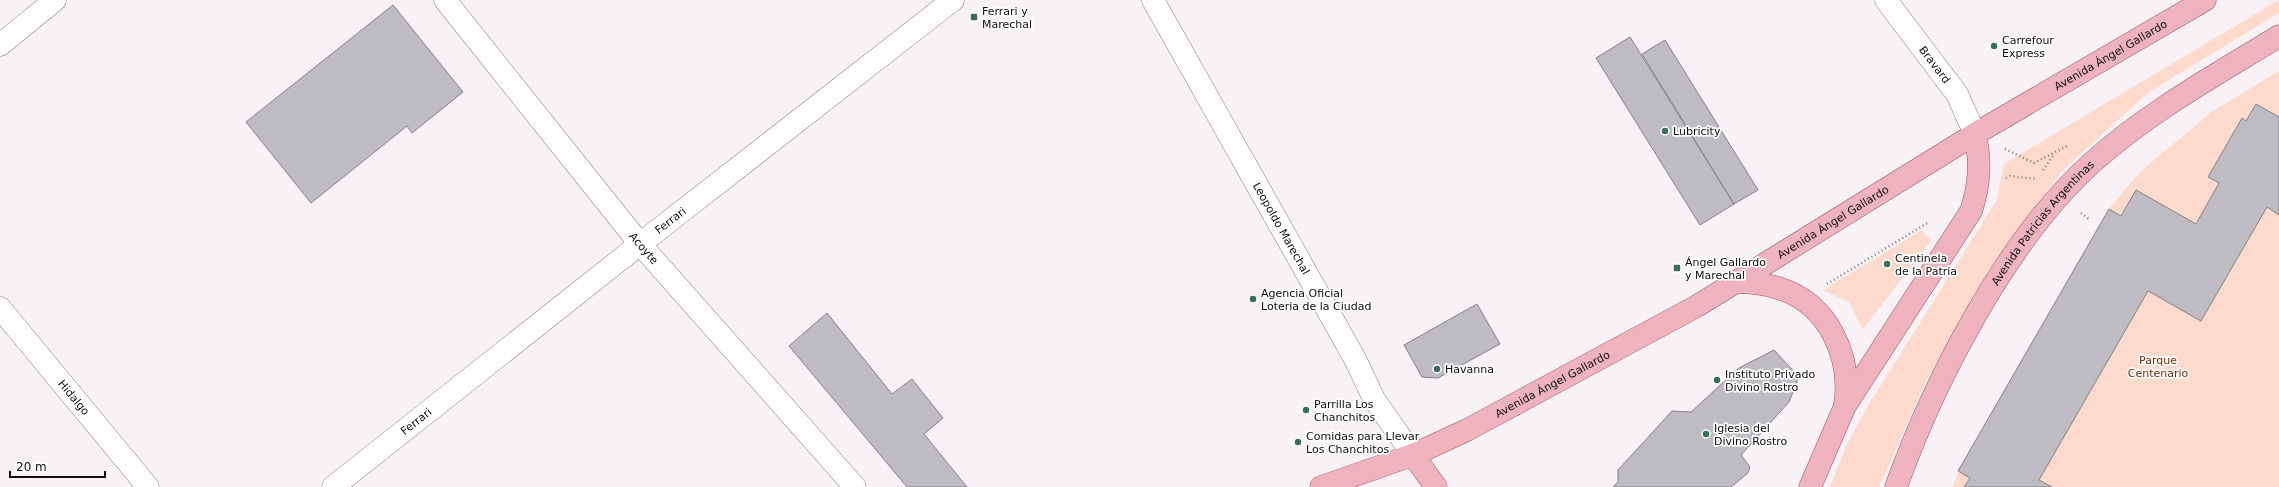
<svg xmlns="http://www.w3.org/2000/svg" width="2279" height="487" font-family="'DejaVu Sans',sans-serif">
<rect width="100%" height="100%" fill="#f8f2f6"/>
<path fill="#fddacb" d="M 2279,0 L 2279,13 L 2149,92 L 2061,172 L 1978,291 L 1925,383 L 1879,487 L 1830,487 L 1847,444 L 1871,401 L 1997,200 L 2004,164 Z
M 2279,71 L 2279,487 L 1953,487 L 1958,471 L 2109,209 L 2141,171 L 2213,111 Z
M 1922,230 L 1931,241 L 1863,329 L 1849,302 L 1823,290 Z"/>
<path fill="#bebcc2" stroke="#848288" d="M 393,5 L 463,92 L 412,133 L 407,126 L 311,203 L 246,122 Z
M 1630,37 L 1734,204 L 1700,225 L 1596,58 Z
M 1665,40 L 1758,190 L 1734,204 L 1642,54 Z
M 2256,104 L 2279,117 L 2279,215 L 2267,207 L 2201,321 L 2148,291 L 2039,480 L 2052,487 L 1964,487 L 1970,478 L 1958,471 L 2109,209 L 2121,216 L 2136,190 L 2196,224 L 2219,183 L 2208,177 L 2242,118 L 2246,121 Z
M 1477,304 L 1500,344 L 1438,378 L 1422,377 L 1404,345 Z
M 827,313 L 892,394 L 912,379 L 943,418 L 924,434 L 967,487 L 907,487 L 789,346 Z
M 1774,350 L 1799,377 L 1789,402 L 1741,455 L 1750,467 L 1748,473 L 1731,487 L 1613,487 L 1618,482 L 1618,470 L 1672,411 L 1691,412 L 1739,368 Z"/>
<g fill="none" stroke-linecap="round" stroke-linejoin="round">
<defs>
<g id="minor">
<path id="s1" d="M 445,0 L 640,244 L 855,487"/>
<path id="s2" d="M 1153,0 L 1355,359 L 1374,399 L 1413,455"/>
<path id="s3" d="M 1886,0 L 1957,94 L 1975,134"/>
<path d="M 0,45 L 55,0"/>
<path id="s4" d="M 0,308 L 148,487"/>
<path id="s5" d="M 333,487 L 640,244 L 953,0"/>
</g>
<g id="major">
<path d="M 1735,282 C 1751,283 1766,283 1781,289 C 1829,305 1852,357 1845,405"/>
<path d="M 1413,455 L 1436,487"/>
<path id="s6" d="M 1321,487 L 1413,455 L 1467,430 L 1697,306 L 1975,134 L 2205,0"/>
<path d="M 1810,487 L 1845,406 L 1971,211 C 1980,184 1981,162 1975,134"/>
<path id="s7" d="M 1896,487 C 1935,379 2008,237 2094,161 C 2150,111 2216,75 2279,36"/>
</g>
</defs>
<use href="#minor" stroke="#888286" stroke-width="23"/>
<use href="#major" stroke="#995864" stroke-width="23"/>
<path stroke="#7f7b7d" stroke-width="2.5" stroke-dasharray="1 3" stroke-linecap="butt" d="M 2005,149 L 2034,163 L 2067,146
M 2043,170 L 2054,154
M 2006,178 L 2010,176 L 2036,179
M 2081,213 L 2089,219
M 1827,284 L 1929,222"/>
<use href="#minor" stroke="#fff" stroke-width="22"/>
<use href="#major" stroke="#eeb3be" stroke-width="22"/>
</g>
<g fill="#377058" stroke="#fff" stroke-width="1.5">
<rect x="970" y="13" width="8" height="8" rx="2"/>
<circle cx="1994" cy="46" r="4"/>
<circle cx="1665" cy="131" r="4"/>
<circle cx="1887" cy="264" r="4"/>
<rect x="1673" y="264" width="8" height="8" rx="2"/>
<circle cx="1253" cy="299" r="4"/>
<circle cx="1437" cy="369" r="4"/>
<circle cx="1717" cy="380" r="4"/>
<circle cx="1306" cy="410" r="4"/>
<circle cx="1706" cy="434" r="4"/>
<circle cx="1298" cy="442" r="4"/>
</g>
<g text-anchor="middle" stroke-width="3.5" stroke-linejoin="round" paint-order="stroke">
<g font-size="11" fill="#0f0d0e" stroke="#fff" text-anchor="start">
<text x="982" y="15">Ferrari y<tspan x="982" dy="13">Marechal</tspan></text>
<text x="2002" y="44">Carrefour<tspan x="2002" dy="13">Express</tspan></text>
<text x="1673" y="135">Lubricity</text>
<text x="1895" y="262">Centinela<tspan x="1895" dy="13">de la Patria</tspan></text>
<text x="1685" y="266">Ángel Gallardo<tspan x="1685" dy="13">y Marechal</tspan></text>
<text x="1261" y="297">Agencia Oficial<tspan x="1261" dy="13">Loteria de la Ciudad</tspan></text>
<text x="1445" y="373">Havanna</text>
<text x="1725" y="378">Instituto Privado<tspan x="1725" dy="13">Divino Rostro</tspan></text>
<text x="1314" y="408">Parrilla Los<tspan x="1314" dy="13">Chanchitos</tspan></text>
<text x="1714" y="432">Iglesia del<tspan x="1714" dy="13">Divino Rostro</tspan></text>
<text x="1306" y="440">Comidas para Llevar<tspan x="1306" dy="13">Los Chanchitos</tspan></text>
</g>
<g font-size="11" fill="#0f0d0e" stroke="#fff">
<text dy="4" stroke="none"><textPath href="#s6" startOffset="902">Avenida Ángel Gallardo</textPath></text>
<text dy="4" stroke="none"><textPath href="#s3" startOffset="81">Bravard</textPath></text>
<text dy="4" stroke="none"><textPath href="#s5" startOffset="430">Ferrari</textPath></text>
<text dy="4" stroke="none"><textPath href="#s6" startOffset="578">Avenida Ángel Gallardo</textPath></text>
<text dy="4" stroke="none"><textPath href="#s7" startOffset="304">Avenida Patricias Argentinas</textPath></text>
<text dy="4" stroke="none"><textPath href="#s2" startOffset="262">Leopoldo Marechal</textPath></text>
<text dy="4" stroke="none"><textPath href="#s1" startOffset="318">Acoyte</textPath></text>
<text dy="4" stroke="none"><textPath href="#s6" startOffset="254">Avenida Ángel Gallardo</textPath></text>
<text dy="4" stroke="none"><textPath href="#s4" startOffset="116">Hidalgo</textPath></text>
<text dy="4" stroke="none"><textPath href="#s5" startOffset="106">Ferrari</textPath></text>
</g>
<g font-size="11" fill="#7c2e06" stroke="#fff">
<text x="2158" y="364">Parque<tspan x="2158" dy="13">Centenario</tspan></text>
</g>
</g>
<path d="M10 471v6h95v-6" fill="none" stroke="#0f0d0e" stroke-width="2"/>
<text x="16" y="471" font-size="12" fill="#0f0d0e" stroke="#ffffff" stroke-width="3" paint-order="stroke">20 m</text>
</svg>
